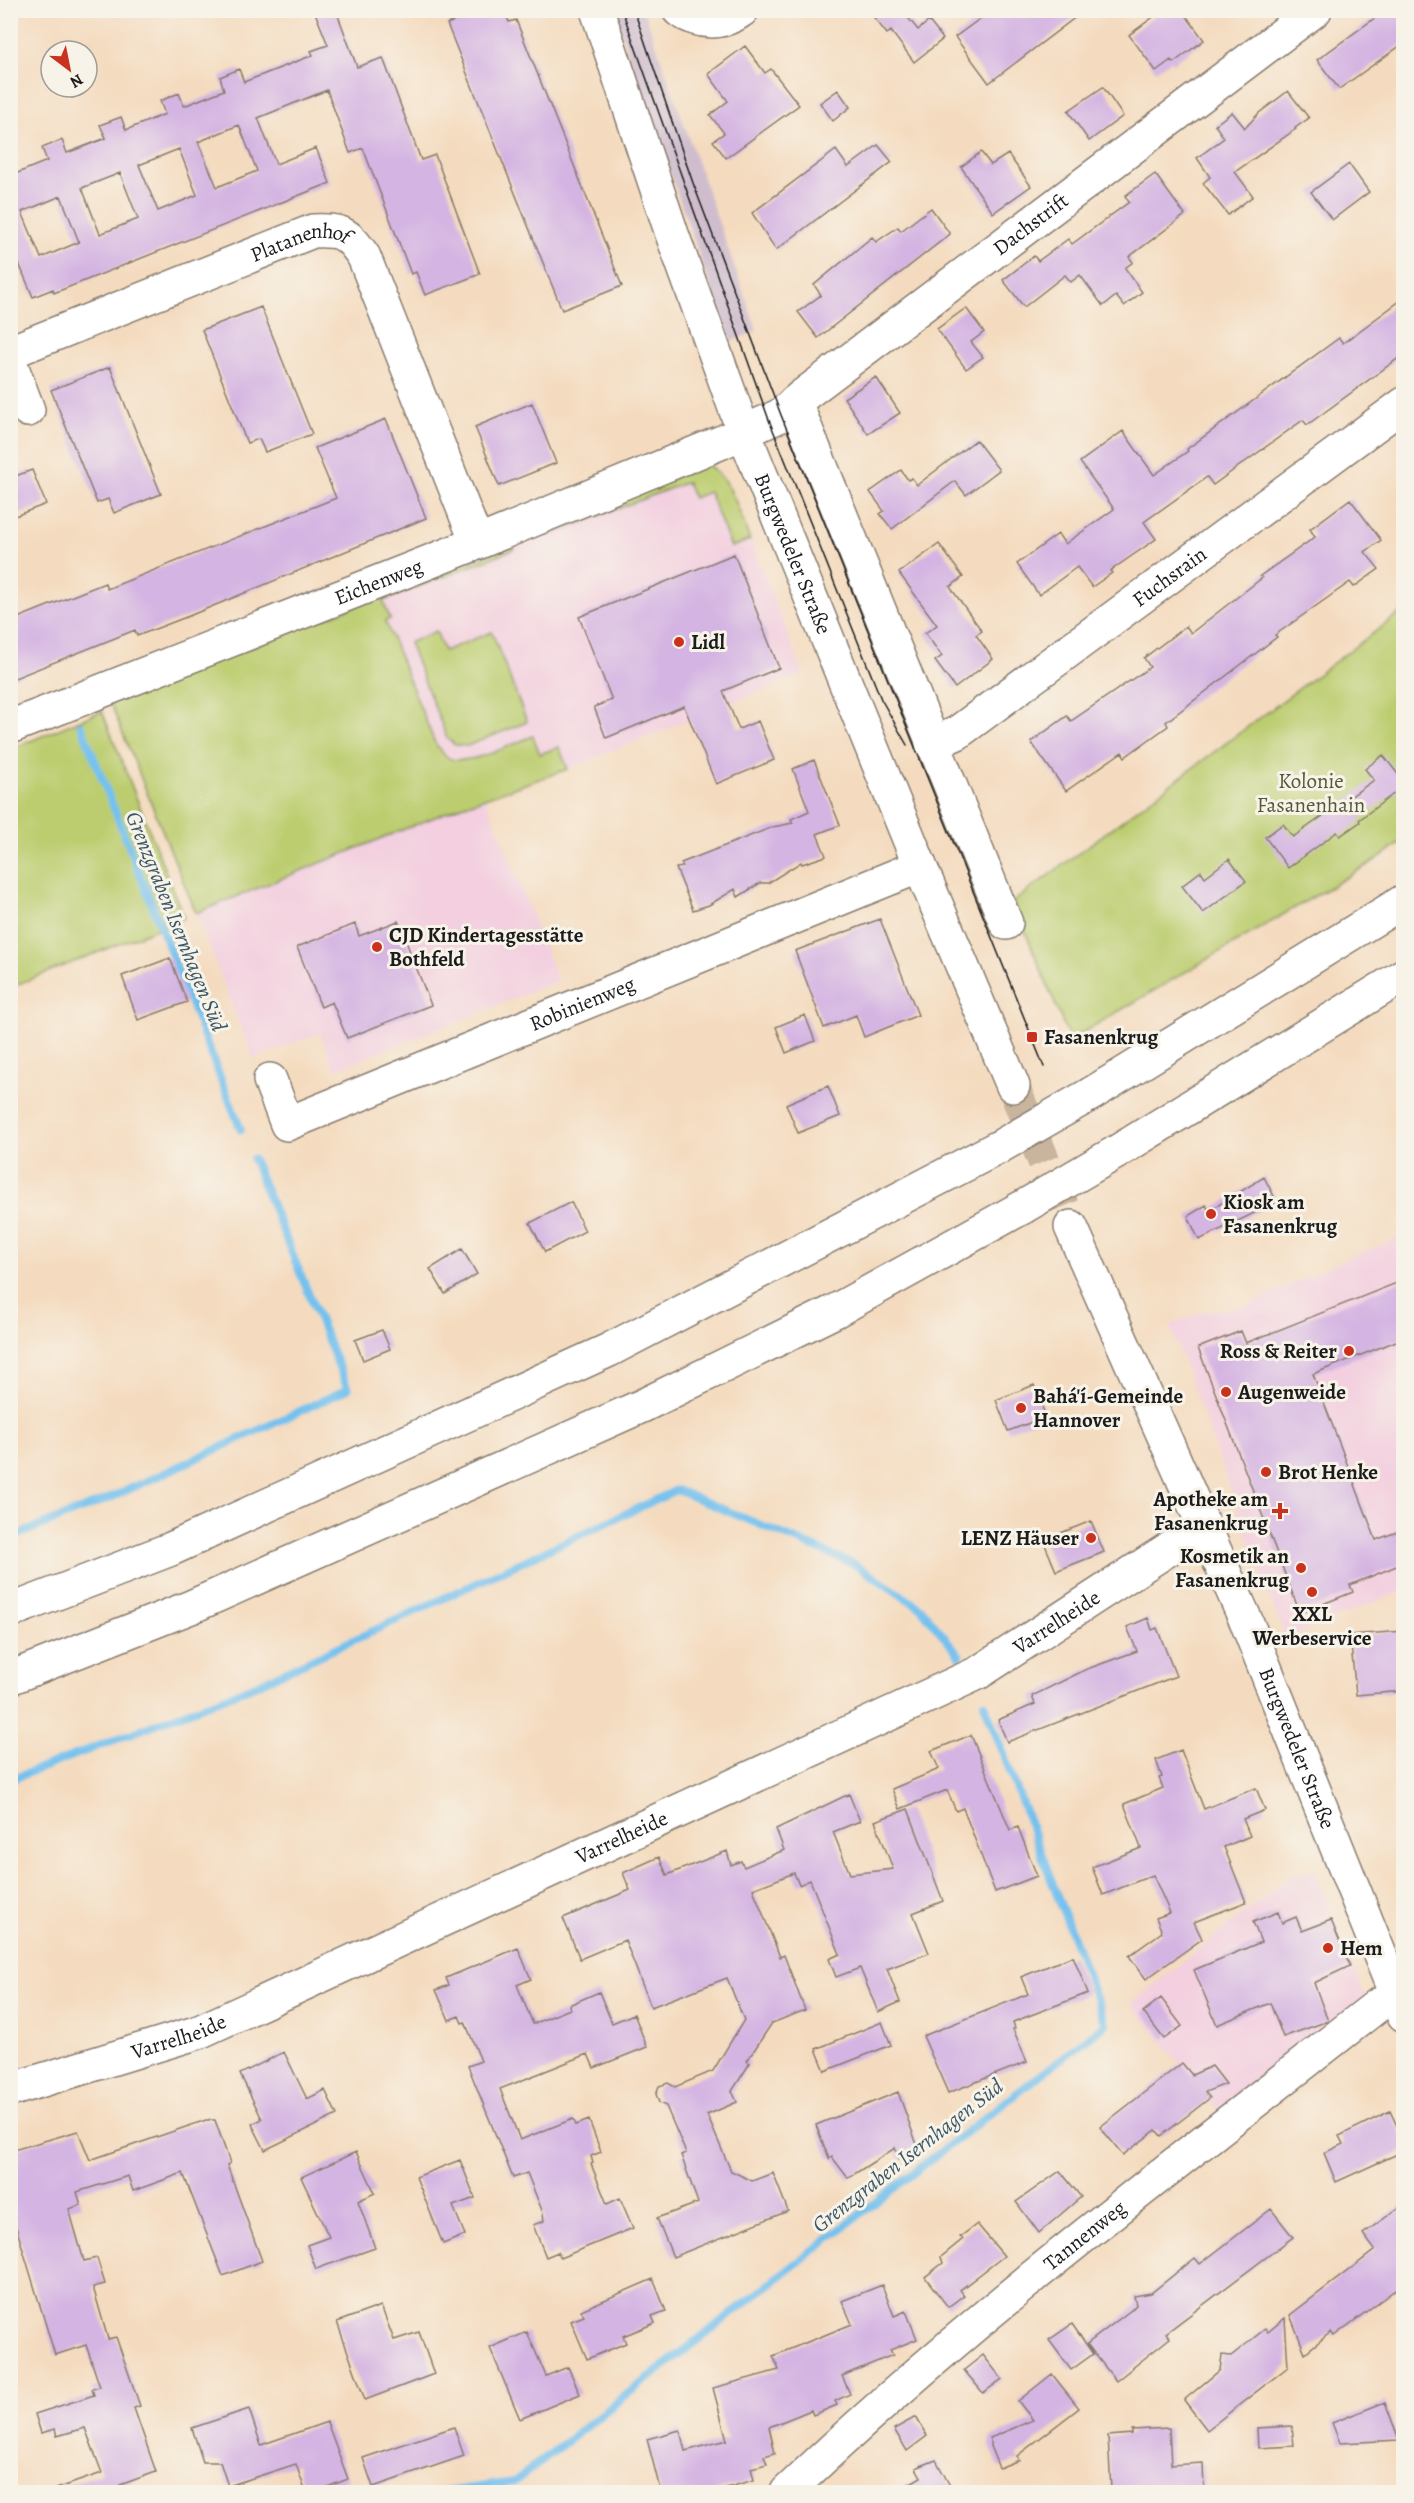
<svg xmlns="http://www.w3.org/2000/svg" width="1414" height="2503" font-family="Alegreya,serif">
<rect width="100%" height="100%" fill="#f7f3e8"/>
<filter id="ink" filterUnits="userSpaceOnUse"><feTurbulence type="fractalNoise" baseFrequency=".0167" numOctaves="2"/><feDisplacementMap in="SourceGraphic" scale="12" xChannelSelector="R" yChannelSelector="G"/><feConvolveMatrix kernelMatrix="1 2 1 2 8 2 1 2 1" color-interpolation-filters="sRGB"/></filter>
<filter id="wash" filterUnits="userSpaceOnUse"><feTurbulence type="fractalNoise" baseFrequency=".008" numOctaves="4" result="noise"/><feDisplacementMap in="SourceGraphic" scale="24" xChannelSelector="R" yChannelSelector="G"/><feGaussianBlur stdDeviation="1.35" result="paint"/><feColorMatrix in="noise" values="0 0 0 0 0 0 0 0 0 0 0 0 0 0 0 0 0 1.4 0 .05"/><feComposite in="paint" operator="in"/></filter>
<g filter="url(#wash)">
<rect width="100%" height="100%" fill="#f4dbbf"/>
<path fill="#f3cfdf" d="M 706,464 L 720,472 L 730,488 L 803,674 L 568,769 L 485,797 L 558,981 L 335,1070 L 320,1033 L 253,1059 L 196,913 L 461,806 L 375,596 Z
M 1403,1236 L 1403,1591 L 1285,1638 L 1170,1325 L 1203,1312 L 1244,1307 L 1351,1257 Z
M 1314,1870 L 1369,2005 L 1224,2118 L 1131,2003 L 1290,1877 Z"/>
<path fill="#cfbdce" d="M 613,11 L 644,11 L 757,331 L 730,342 Z"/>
<path fill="#bccd70" stroke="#6c7446" stroke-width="1.5" d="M 706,464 C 733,480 739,512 750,540 L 731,547 L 709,492 L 693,498 L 687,482 L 547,536 L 548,531 Z
M 510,546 L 514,549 L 383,601 L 390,619 L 385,621 L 435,743 C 439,747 442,754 447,757 C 465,769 514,743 533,736 L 540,754 L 559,747 L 568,769 L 462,806 L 196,913 L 110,702 Z
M 1403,611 L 1403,841 L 1371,863 L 1070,1040 L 1013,902 Z
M 436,631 L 444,651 L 492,632 L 527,722 L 467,746 L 455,745 L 447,738 L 409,643 Z
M 102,711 L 184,918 L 11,987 L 11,749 Z"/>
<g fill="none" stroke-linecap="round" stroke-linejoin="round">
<path stroke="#74c1ee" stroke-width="8" d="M 81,725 L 241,1130
M 10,1538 L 110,1498 L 348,1389 L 253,1159
M 10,1780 L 252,1687 L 677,1490 L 856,1565 L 921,1608 L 960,1656
M 446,2492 L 514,2482 L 1106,2024 L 984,1703"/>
</g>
<g id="blocks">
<path fill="#d4b4e2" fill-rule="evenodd" d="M 314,10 L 336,10 L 357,67 L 383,58 L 421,160 L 435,155 L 480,274 L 425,295 L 416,272 L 411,274 L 363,148 L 350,153 L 327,90 L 258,118 L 276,164 L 316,148 L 330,183 L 54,293 L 53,289 L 33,297 L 10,242 L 10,176 L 47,161 L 42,148 L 62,140 L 67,153 L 106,138 L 100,125 L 121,117 L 126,130 L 165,114 L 160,101 L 179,93 L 184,106 L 224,90 L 220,77 L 239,69 L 244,82 L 313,55 L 311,51 L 328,45 ZM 239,125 L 257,171 L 217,187 L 198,142 ZM 179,149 L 197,195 L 158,211 L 139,165 ZM 120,173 L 138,219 L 100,234 L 82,188 ZM 61,196 L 79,242 L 41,258 L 22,212 Z
M 481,10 L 504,10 L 509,22 L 516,20 L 622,286 L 562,310 L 447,24 Z
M 868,10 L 921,10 L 909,19 L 918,30 L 929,21 L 943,39 L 914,62 L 891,31 L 887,34 Z
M 992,10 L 1085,10 L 989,83 L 955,37 Z
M 1163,10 L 1182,10 L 1204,40 L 1173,63 L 1171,60 L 1156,71 L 1129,35 Z
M 1386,10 L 1404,10 L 1404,43 L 1339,89 L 1317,60 Z
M 745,46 L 765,73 L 771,69 L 799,105 L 726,158 L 713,141 L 724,133 L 710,115 L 728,101 L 708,74 Z
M 1103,87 L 1123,116 L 1089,141 L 1068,111 Z
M 838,90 L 850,107 L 833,121 L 820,103 Z
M 1288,91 L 1309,118 L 1295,128 L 1296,129 L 1235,172 L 1253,196 L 1228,215 L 1203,183 L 1210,177 L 1197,158 L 1224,138 L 1215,125 L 1232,112 L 1245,128 L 1259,113 Z
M 878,145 L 892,162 L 776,250 L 752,213 L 836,150 L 848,167 Z
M 981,152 L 991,165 L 1008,154 L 1031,186 L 993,213 L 961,167 Z
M 1349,164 L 1369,192 L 1332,220 L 1311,192 Z
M 1155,174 L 1185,215 L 1129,257 L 1133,262 L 1125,268 L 1142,292 L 1124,306 L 1116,296 L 1103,306 L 1080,275 L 1071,282 L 1065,275 L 1024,307 L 1003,280 L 1034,256 L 1038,261 L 1068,239 L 1072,244 L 1129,202 L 1125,196 Z
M 931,208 L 950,234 L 818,338 L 798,312 L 821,295 L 814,285 L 872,237 L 876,242 L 898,227 L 901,231 Z
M 1404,298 L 1404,354 L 1307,425 L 1303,420 L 1213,485 L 1207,477 L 1144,522 L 1156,539 L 1110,571 L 1112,573 L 1092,587 L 1077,567 L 1039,595 L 1017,564 L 1058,534 L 1065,544 L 1114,509 L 1080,462 L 1123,431 L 1154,475 L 1188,451 L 1187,449 L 1339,338 L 1343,343 Z
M 261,307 L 312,434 L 265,452 L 259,439 L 247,443 L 202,330 Z
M 966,308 L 984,332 L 971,342 L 983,357 L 966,369 L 937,329 Z
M 110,367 L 161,494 L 114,513 L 108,499 L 97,503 L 51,390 Z
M 876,377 L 900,413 L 868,434 L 844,398 Z
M 532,403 L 556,463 L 499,486 L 475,427 Z
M 386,419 L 426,518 L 189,616 L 137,636 L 135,630 L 10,680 L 10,621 L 105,583 L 107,589 L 336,498 L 315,448 Z
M 976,440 L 999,470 L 966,495 L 955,481 L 892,529 L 880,514 L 884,511 L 870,492 L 901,470 L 908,480 L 912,478 L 917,485 Z
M 32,470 L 46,504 L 10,518 L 10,478 Z
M 1350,499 L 1381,540 L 1365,552 L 1379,569 L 1354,587 L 1350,582 L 1275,635 L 1277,637 L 1166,722 L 1168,726 L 1125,757 L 1122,752 L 1066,791 L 1031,742 L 1067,716 L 1071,721 L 1150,667 L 1144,658 L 1186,626 L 1191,633 L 1262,578 L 1260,576 L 1315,537 L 1310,529 Z
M 939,544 L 963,577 L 950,587 L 982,631 L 976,635 L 993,659 L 955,688 L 935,661 L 942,656 L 925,633 L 937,625 L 899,573 Z
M 734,554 L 779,668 L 723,691 L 739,729 L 758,721 L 774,760 L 716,784 L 684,706 L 606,738 L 594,707 L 612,700 L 579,617 Z
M 1383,755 L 1404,782 L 1404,786 L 1359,820 L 1360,822 L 1340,836 L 1337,832 L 1288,868 L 1265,837 L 1283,824 L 1293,837 L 1374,780 L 1365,769 Z
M 814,760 L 840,825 L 817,834 L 826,856 L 802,864 L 801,862 L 768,883 L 760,883 L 738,897 L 735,889 L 709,905 L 693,910 L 676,868 L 683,867 L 681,863 L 773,827 L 793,823 L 791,819 L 809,811 L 793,769 Z
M 1229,859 L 1246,881 L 1203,913 L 1182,886 L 1201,871 L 1205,877 Z
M 880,919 L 918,1015 L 864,1037 L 856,1015 L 824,1028 L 795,951 Z
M 398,921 L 431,1005 L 347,1038 L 332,1002 L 321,1007 L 297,947 L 355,924 L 359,936 Z
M 170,958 L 187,1002 L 138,1020 L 122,976 Z
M 805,1015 L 815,1041 L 786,1053 L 776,1027 Z
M 828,1086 L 840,1116 L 798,1133 L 786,1104 Z
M 1264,1177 L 1277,1202 L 1199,1240 L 1188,1216 L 1206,1205 L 1209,1211 Z
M 571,1202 L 585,1231 L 545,1252 L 530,1223 Z
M 462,1249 L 477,1274 L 445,1294 L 430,1269 Z
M 1404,1280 L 1404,1338 L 1313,1374 L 1376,1540 L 1404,1529 L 1404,1563 L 1350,1585 L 1353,1592 L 1300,1613 L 1198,1348 L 1241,1331 L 1246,1343 Z
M 382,1330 L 390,1349 L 363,1360 L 355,1340 Z
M 1034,1385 L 1046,1417 L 1008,1431 L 996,1400 Z
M 1091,1521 L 1104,1552 L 1056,1571 L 1043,1540 Z
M 1148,1618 L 1152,1630 L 1157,1628 L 1176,1676 L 1007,1742 L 998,1720 L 1035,1704 L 1032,1696 L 1087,1669 L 1137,1651 L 1127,1627 Z
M 1404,1631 L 1404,1691 L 1356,1695 L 1350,1635 Z
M 971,1735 L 1010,1830 L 1018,1827 L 1037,1876 L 995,1892 L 963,1808 L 956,1811 L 947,1790 L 900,1809 L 892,1789 L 939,1769 L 931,1751 Z
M 1181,1750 L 1204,1809 L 1256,1788 L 1265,1810 L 1243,1819 L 1250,1836 L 1224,1847 L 1246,1902 L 1194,1922 L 1202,1939 L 1146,1979 L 1129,1956 L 1162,1932 L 1156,1918 L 1170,1913 L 1153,1875 L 1103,1895 L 1092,1867 L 1141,1848 L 1124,1804 L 1163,1788 L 1159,1778 L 1162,1777 L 1156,1760 Z
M 849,1794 L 860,1821 L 833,1832 L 850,1874 L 893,1869 L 875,1821 L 908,1809 L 943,1901 L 913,1913 L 929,1953 L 887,1969 L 900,2002 L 878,2012 L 860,1968 L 836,1977 L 829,1959 L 840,1954 L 810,1880 L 799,1885 L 794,1873 L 753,1889 L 780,1957 L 784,1955 L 805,2010 L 772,2023 L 747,2061 L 750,2063 L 732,2091 L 737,2102 L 707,2115 L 731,2171 L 752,2181 L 773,2173 L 788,2211 L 673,2257 L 657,2218 L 698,2203 L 681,2155 L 686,2153 L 666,2106 L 659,2103 L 656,2094 L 659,2086 L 668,2083 L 675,2087 L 713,2071 L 744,2020 L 727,1978 L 651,2007 L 625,1940 L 580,1959 L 563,1918 L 630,1890 L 623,1873 L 659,1857 L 667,1875 L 727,1851 L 731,1865 L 741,1861 L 744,1867 L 784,1850 L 776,1829 Z
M 1278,1912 L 1282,1923 L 1296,1917 L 1302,1931 L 1331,1920 L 1350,1966 L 1314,1983 L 1328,2021 L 1283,2037 L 1270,2003 L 1217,2025 L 1194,1970 L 1261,1942 L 1253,1922 Z
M 518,1948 L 531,1979 L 517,1985 L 533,2024 L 570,2009 L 569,2005 L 599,1992 L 612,2023 L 634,2014 L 647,2047 L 594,2068 L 588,2054 L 500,2089 L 520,2140 L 573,2119 L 576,2125 L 589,2120 L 601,2152 L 591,2156 L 593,2163 L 591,2164 L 607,2204 L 620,2198 L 633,2228 L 560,2258 L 558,2252 L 546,2257 L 533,2225 L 544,2221 L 543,2213 L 527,2173 L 513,2178 L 468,2066 L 481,2061 L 465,2022 L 462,2023 L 459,2016 L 449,2020 L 436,1990 L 449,1985 L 446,1978 Z
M 1073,1956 L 1088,1993 L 1013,2022 L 1015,2028 L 1013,2029 L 1027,2062 L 948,2093 L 923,2036 L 1028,1994 L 1021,1977 Z
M 1161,1998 L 1182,2026 L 1164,2039 L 1143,2012 Z
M 882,2022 L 891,2045 L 825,2071 L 816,2049 Z
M 284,2052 L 307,2099 L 325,2090 L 337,2115 L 265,2150 L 252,2124 L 262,2119 L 240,2074 Z
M 1182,2063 L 1192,2075 L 1212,2066 L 1226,2084 L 1205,2092 L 1210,2098 L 1161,2136 L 1156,2130 L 1123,2155 L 1100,2127 Z
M 898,2092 L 919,2150 L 899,2159 L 895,2148 L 848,2178 L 832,2157 L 829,2159 L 816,2125 Z
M 1390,2111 L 1404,2141 L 1404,2151 L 1336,2182 L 1324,2153 L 1343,2144 L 1339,2136 Z
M 206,2120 L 215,2120 L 230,2163 L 227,2165 L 262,2261 L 223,2276 L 183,2173 L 133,2191 L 128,2176 L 77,2192 L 81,2205 L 69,2209 L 84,2261 L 97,2258 L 105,2284 L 93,2287 L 108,2339 L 116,2337 L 140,2406 L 134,2408 L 156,2472 L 120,2485 L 123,2493 L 57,2493 L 56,2489 L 102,2473 L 85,2428 L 57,2436 L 55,2429 L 41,2433 L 35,2414 L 94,2395 L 92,2389 L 100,2387 L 86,2345 L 55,2355 L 10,2207 L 10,2151 L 78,2131 L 90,2160 Z
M 356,2152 L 375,2193 L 358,2201 L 375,2248 L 316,2269 L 307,2245 L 329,2237 L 301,2177 Z
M 460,2160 L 475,2198 L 453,2206 L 465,2235 L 443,2244 L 416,2177 Z
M 1060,2171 L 1081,2197 L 1039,2233 L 1016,2202 Z
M 1404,2204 L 1404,2283 L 1334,2336 L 1331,2332 L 1305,2353 L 1290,2315 L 1375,2250 L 1363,2234 Z
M 1271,2209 L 1293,2237 L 1166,2333 L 1170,2338 L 1116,2381 L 1087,2344 L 1131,2310 L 1136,2305 L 1134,2296 L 1151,2293 L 1195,2258 L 1200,2264 Z
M 977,2224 L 1004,2256 L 960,2290 L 964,2295 L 948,2307 L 925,2277 L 943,2263 L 941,2257 L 963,2239 L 960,2237 Z
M 653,2279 L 666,2311 L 652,2316 L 655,2323 L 623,2336 L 626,2343 L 587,2359 L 571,2321 L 584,2316 L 581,2310 Z
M 882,2285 L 894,2316 L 906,2311 L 917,2339 L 890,2350 L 893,2355 L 842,2376 L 850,2394 L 835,2401 L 837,2405 L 813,2415 L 811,2410 L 769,2427 L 775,2453 L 764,2456 L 767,2464 L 751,2468 L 754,2480 L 708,2493 L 661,2493 L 647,2439 L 680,2430 L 685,2451 L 727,2440 L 713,2388 L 779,2370 L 773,2356 L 852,2324 L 842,2301 Z
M 381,2306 L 394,2340 L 419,2332 L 434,2374 L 365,2400 L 337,2322 Z
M 1285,2318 L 1288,2367 L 1207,2430 L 1184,2400 L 1220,2370 L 1222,2355 L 1231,2356 L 1265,2329 L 1268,2332 Z
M 1072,2324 L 1093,2354 L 1071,2370 L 1049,2340 Z
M 527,2332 L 546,2376 L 568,2367 L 580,2394 L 520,2419 L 490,2348 Z
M 983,2355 L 1002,2379 L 983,2393 L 964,2370 Z
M 1052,2374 L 1079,2408 L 1017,2456 L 1019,2460 L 999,2468 L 990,2446 L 990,2438 L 1033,2420 L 1018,2401 Z
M 1385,2402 L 1399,2440 L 1340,2443 L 1332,2423 Z
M 249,2409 L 261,2445 L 327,2422 L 348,2479 L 312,2493 L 306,2493 L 296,2464 L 228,2486 L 220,2462 L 203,2462 L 192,2428 Z
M 916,2417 L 927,2436 L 907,2451 L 894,2429 Z
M 1292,2426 L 1294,2446 L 1258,2448 L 1257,2428 Z
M 454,2427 L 464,2456 L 373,2487 L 363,2458 Z
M 1169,2428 L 1171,2465 L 1203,2463 L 1204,2493 L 1169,2493 L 1169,2487 L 1111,2490 L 1108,2436 L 1132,2434 L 1132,2430 Z
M 936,2460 L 954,2493 L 893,2493 L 921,2477 L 916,2468 Z"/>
</g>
</g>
<g filter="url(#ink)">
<use href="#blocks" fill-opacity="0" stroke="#887c6e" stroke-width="1.5"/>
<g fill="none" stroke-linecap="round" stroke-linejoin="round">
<path stroke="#c9b59e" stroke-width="33" stroke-dasharray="33 16" stroke-linecap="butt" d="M 1013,1086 L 1071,1227"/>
<defs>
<g id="minor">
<path d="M 679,10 C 699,24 722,25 742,10"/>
<path id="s1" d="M 10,352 L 313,231 C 342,230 348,233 364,257 L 477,543"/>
<path d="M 10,362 L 28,410"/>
<path d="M 795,402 L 1006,923"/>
<path id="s2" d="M 10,727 L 477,543 L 722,442 L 781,415 L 801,397 L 1315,10"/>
<path id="s3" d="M 932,744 L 957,733 L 1404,404"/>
<path id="s4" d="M 270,1080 L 287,1124 L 920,866"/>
<path id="s5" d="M 10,2090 L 199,2032 L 978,1673 L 1204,1526"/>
<path id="s6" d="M 787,2492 C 971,2316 1178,2163 1378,2005 L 1396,1997"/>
</g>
<g id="major">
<path id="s7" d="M 597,10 L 672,234 L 744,433 L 920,866 L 1013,1086"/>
<path id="s8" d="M 1071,1227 L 1247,1623 L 1404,2015"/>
</g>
<path id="highway" d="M 1091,1094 L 1404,901
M 1115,1153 L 1404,975
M 10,1611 L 171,1549 L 609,1350 L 999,1147
M 10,1678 L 191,1607 L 642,1406 L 835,1311 L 1023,1207"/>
</defs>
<use href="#minor" stroke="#887c6e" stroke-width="36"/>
<use href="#major" stroke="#887c6e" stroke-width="36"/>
<use href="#highway" stroke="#887c6e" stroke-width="36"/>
<use href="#minor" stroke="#fff" stroke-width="33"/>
<use href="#major" stroke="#fff" stroke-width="33"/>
<use href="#highway" stroke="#fff" stroke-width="33"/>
<path stroke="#1c1c1c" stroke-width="1.5" d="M 622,10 L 769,420 L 881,699 L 907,745
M 634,10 L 693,183 L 781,415 L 1044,1067"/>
<defs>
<path id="highway-bridge" d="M 999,1147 L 1091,1094
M 1023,1207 L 1115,1153"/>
</defs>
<use href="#highway-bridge" stroke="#887c6e" stroke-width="36" stroke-linecap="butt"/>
<use href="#highway-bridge" stroke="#fff" stroke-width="33"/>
</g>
</g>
<g fill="#c8321e" stroke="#f7f3e8" stroke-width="2">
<circle cx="679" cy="642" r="6"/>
<circle cx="377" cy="947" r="6"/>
<rect x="1026" y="1031" width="12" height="12" rx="3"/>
<circle cx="1211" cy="1214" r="6"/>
<circle cx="1349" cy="1351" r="6"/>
<circle cx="1226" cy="1392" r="6"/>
<circle cx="1021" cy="1408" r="6"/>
<circle cx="1266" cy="1472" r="6"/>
<path d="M1277 1502h6v6h6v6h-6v6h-6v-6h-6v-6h6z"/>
<circle cx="1091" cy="1538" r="6"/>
<circle cx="1301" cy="1568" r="6"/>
<circle cx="1312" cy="1592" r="6"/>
<circle cx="1328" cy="1948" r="6"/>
</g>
<g text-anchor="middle" stroke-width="6" stroke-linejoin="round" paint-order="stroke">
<g font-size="21" fill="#1c1c1c" stroke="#f7f3e8">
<text dy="7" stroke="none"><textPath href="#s2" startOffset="1146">Dachstrift</textPath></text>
<text dy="7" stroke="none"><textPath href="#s1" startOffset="312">Platanenhof</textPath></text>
<text dy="7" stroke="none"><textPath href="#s7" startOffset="578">Burgwedeler Straße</textPath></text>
<text dy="7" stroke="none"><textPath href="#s3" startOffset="291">Fuchsrain</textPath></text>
<text dy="7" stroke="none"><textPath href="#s2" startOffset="396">Eichenweg</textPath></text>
<text dy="7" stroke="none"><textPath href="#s4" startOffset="366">Robinienweg</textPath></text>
<text dy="7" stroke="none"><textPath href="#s5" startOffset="1149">Varrelheide</textPath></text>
<text dy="7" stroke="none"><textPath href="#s8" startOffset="568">Burgwedeler Straße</textPath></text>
<text dy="7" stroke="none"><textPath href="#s5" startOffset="663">Varrelheide</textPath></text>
<text dy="7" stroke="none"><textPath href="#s5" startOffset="177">Varrelheide</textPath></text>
<text dy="7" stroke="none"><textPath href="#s6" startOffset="393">Tannenweg</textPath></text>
</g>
<g font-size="21" font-weight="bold" fill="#1c1c1c" stroke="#f7f3e8" text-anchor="start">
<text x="691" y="649">Lidl</text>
<text x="389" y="942">CJD Kindertagesstätte<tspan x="389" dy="24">Bothfeld</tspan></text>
<text x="1044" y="1044">Fasanenkrug</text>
<text x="1223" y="1209">Kiosk am<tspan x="1223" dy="24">Fasanenkrug</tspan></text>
<text x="1337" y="1358" text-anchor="end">Ross &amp; Reiter</text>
<text x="1238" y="1399">Augenweide</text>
<text x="1033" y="1403">Bahá'í-Gemeinde<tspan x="1033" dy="24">Hannover</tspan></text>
<text x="1278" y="1479">Brot Henke</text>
<text x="1268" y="1506" text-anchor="end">Apotheke am<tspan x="1268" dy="24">Fasanenkrug</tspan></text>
<text x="1079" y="1545" text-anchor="end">LENZ Häuser</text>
<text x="1289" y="1563" text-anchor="end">Kosmetik an<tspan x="1289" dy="24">Fasanenkrug</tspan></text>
<text x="1312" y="1621" text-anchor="middle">XXL<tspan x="1312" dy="24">Werbeservice</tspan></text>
<text x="1340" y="1955">Hem</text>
</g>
<g font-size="21" fill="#545a39" stroke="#f7f3e8">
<text x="1311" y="788">Kolonie<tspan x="1311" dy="24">Fasanenhain</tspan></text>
</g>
<g font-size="22" font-style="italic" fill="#3b5666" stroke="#f7f3e8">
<text transform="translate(177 921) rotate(68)" y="8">Grenzgraben Isernhagen Süd</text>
<text transform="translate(907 2155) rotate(-38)" y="8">Grenzgraben Isernhagen Süd</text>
</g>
</g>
<rect width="1414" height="2503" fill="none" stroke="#f7f3e8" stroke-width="36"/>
<g transform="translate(69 69) rotate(148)"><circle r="28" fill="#f7f3e8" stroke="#9f9d96" stroke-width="1.5"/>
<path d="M0-4.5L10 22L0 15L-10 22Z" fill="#c8321e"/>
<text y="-9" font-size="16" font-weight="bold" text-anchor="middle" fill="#1c1c1c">N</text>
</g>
</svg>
